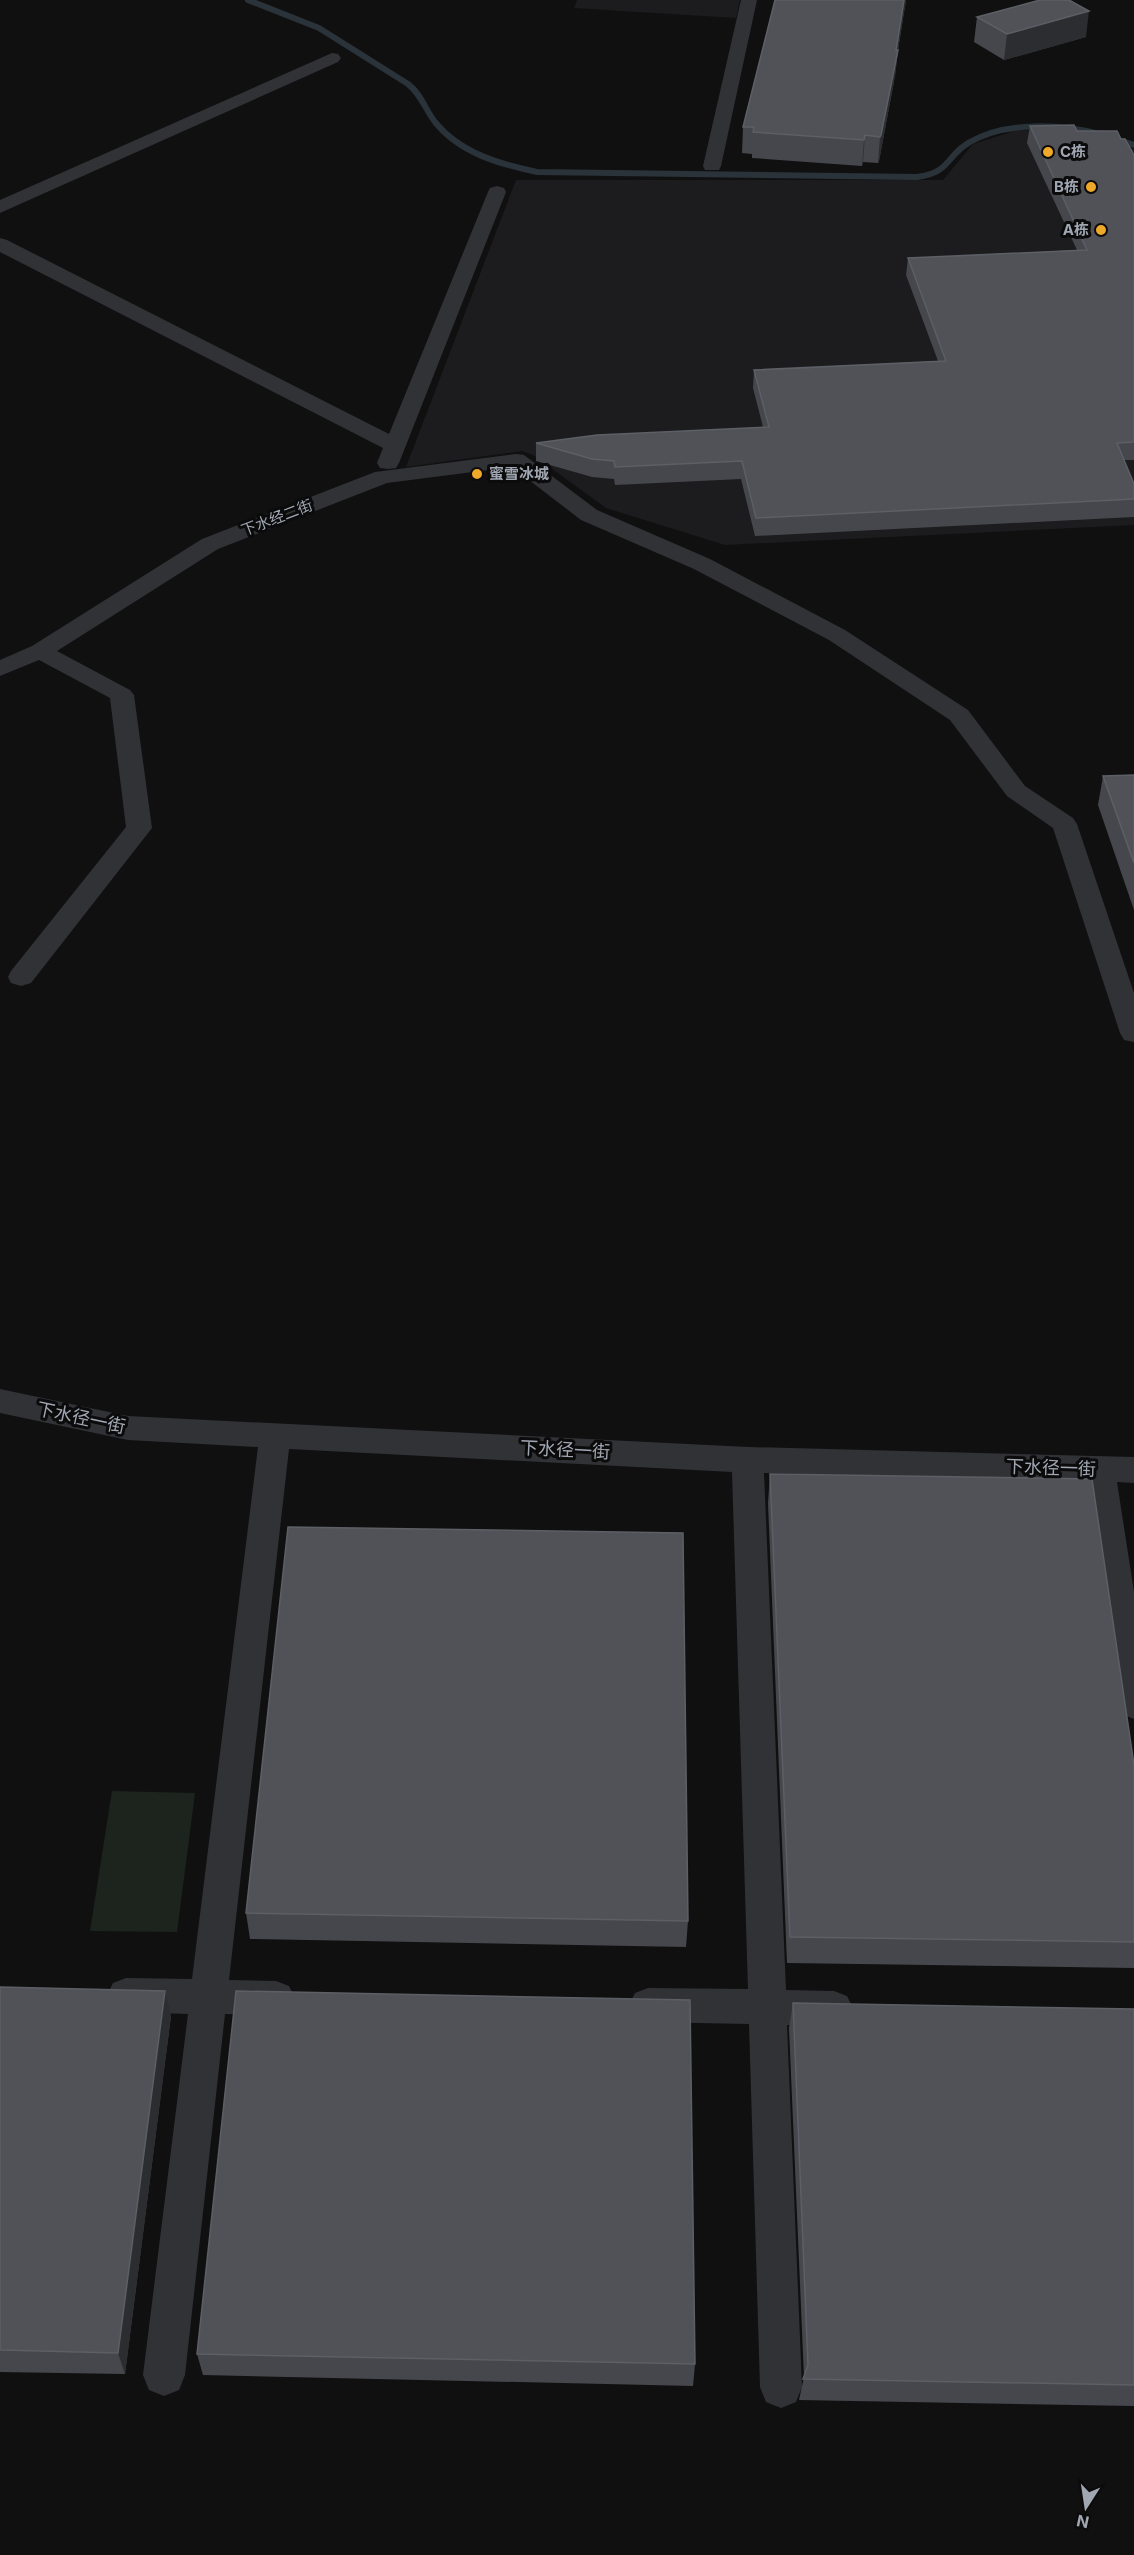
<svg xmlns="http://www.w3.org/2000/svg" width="1134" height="2555" font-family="Inter,'Noto Sans SC',sans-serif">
<rect width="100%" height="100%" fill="#101011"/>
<path fill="#1c1c1e" d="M 577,0 L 740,0 L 736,18 L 574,8 Z
M 1018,130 L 1075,131 L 1134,149 L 1134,525 L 725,545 L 606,508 L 533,455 L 522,451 L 406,467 L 516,180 L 943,180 L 973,144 Z"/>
<path fill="#1c241d" d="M 112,1791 L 195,1793 L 177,1932 L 90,1931 Z"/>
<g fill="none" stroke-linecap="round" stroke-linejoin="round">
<path stroke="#2a3339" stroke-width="6" d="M 248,0 L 319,28 L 408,84 C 421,94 425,109 435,122 C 460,153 499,164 537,172 L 917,177 C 951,173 946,155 970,142 C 1006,121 1061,124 1099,134
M 1118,140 L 1134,145"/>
<path fill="#313236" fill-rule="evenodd" d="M 741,0 L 757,0 L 721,166 L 719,170 L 705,170 L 703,166 Z
M 332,53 L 338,54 L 341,58 L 338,62 L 0,213 L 0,200 Z
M 497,186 L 504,188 L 506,192 L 399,463 L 396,468 L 388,469 L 380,468 L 377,463 L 383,448 L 0,252 L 0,238 L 7,240 L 389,434 L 488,192 L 490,188 Z
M 516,454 L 524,455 L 597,510 L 710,559 L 845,630 L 968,710 L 1025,786 L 1073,818 L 1077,824 L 1134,993 L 1134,1042 L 1124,1040 L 1120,1033 L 1053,828 L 1007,796 L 950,720 L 829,640 L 694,569 L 581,520 L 512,467 L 387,483 L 218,549 L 57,651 L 130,690 L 134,695 L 152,828 L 31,983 L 21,986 L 11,983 L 8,977 L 11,971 L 126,827 L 110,698 L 39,660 L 0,676 L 0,660 L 32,646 L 202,539 L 375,472 Z
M 0,1389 L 128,1416 L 748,1447 L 1134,1457 L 1134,1483 L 1117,1482 L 1134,1592 L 1134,1719 L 1122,1714 L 1117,1704 L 1085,1481 L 764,1473 L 786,1990 L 834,1991 L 847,1996 L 853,2008 L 847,2020 L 834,2025 L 787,2025 L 802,2387 L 796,2402 L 781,2408 L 766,2402 L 760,2387 L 749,2024 L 648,2022 L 635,2017 L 629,2005 L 635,1993 L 648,1988 L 748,1989 L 732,1472 L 289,1449 L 229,1980 L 276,1981 L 289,1986 L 295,1998 L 289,2010 L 276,2015 L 225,2014 L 185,2375 L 179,2390 L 164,2396 L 149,2390 L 143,2375 L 188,2014 L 126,2012 L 113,2007 L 107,1995 L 113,1983 L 126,1978 L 192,1979 L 258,1447 L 128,1440 L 0,1413 Z"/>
</g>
<path fill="#46474c" d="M 775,0 L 906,0 L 898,50 L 895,76 L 879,161 L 878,163 L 863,162 L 862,166 L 752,158 L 752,154 L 742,153 L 743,127 Z
M 977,17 L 1086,37 L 1004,60 L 974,42 Z
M 1030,126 L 1077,131 L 1121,139 L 1134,155 L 1134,460 L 1124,460 L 1134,484 L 1134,517 L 755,536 L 741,479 L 615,485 L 614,479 L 592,477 L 536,461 L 536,443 L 763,427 L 753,388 L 754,370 L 938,361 L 906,275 L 908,258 L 1077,250 L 1027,143 Z
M 1134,775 L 1134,910 L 1098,805 L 1103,776 Z
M 770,1474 L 1134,1765 L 1134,1968 L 787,1963 L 768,1503 Z
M 246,1913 L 688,1921 L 686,1947 L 250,1939 Z
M 0,1987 L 171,2016 L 125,2374 L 0,2372 Z
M 793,2003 L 1134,2009 L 1134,2406 L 799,2400 L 804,2377 L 789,2028 Z
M 197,2354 L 695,2364 L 693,2386 L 203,2375 Z"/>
<path fill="#2c2d30" d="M 904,0 L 906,0 L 897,56 L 898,50 L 895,76 L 879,161 L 878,163 L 880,137 Z
M 1089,11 L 1086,37 L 1004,60 L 1007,34 Z
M 865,135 L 863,162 L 862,166 L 864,140 Z
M 165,1991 L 171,2016 L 125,2374 L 118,2353 Z"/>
<path fill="#505257" stroke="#5c5f65" stroke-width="1.5" d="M 775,0 L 904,0 L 896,51 L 898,50 L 881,135 L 880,137 L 865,135 L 864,140 L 753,132 L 754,127 L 743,127 Z
M 1040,0 L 1069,0 L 1089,11 L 1007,34 L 977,17 Z
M 1074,125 L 1077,131 L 1117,131 L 1121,139 L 1125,139 L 1134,155 L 1134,442 L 1117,443 L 1134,484 L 1134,499 L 756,518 L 742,461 L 615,467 L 614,461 L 592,459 L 536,443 L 597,435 L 769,427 L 754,370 L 946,361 L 908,258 L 1087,250 L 1030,126 Z
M 1134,775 L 1134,863 L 1103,776 Z
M 770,1474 L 1092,1479 L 1134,1765 L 1134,1942 L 790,1937 Z
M 288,1527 L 683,1533 L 688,1921 L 246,1913 Z
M 0,1987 L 165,1991 L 118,2353 L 0,2350 Z
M 236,1991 L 690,2000 L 695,2364 L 197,2354 Z
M 793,2003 L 1134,2009 L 1134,2385 L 803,2379 L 808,2365 Z"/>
<g fill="#efa92a" stroke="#0b0b0c" stroke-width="2">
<circle cx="1048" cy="152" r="6"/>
<circle cx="1091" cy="187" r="6"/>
<circle cx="1101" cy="230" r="6"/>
<circle cx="477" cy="474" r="6"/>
</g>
<g text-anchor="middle" stroke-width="6" stroke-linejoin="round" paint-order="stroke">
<g font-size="15" font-weight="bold" fill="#a1a7b2" stroke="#0b0b0c" text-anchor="start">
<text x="1060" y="157">C栋</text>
<text x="1079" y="192" text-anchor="end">B栋</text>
<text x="1089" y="235" text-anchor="end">A栋</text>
<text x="489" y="479">蜜雪冰城</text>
</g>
<g font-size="15" fill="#a1a7b2" stroke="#0b0b0c">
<text transform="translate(277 518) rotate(-21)" y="5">下水经二街</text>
</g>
<g font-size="18" fill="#a1a7b2" stroke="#0b0b0c">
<text transform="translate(81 1418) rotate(12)" y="6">下水径一街</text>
<text transform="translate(565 1450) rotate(3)" y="6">下水径一街</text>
<text transform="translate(1051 1468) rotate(2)" y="6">下水径一街</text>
</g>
</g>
<g transform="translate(1086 2507) rotate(192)" stroke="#0b0b0c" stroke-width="4.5" paint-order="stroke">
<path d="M0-4.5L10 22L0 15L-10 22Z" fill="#a1a7b2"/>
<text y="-9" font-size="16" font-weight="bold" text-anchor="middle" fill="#a1a7b2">N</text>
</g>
</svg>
